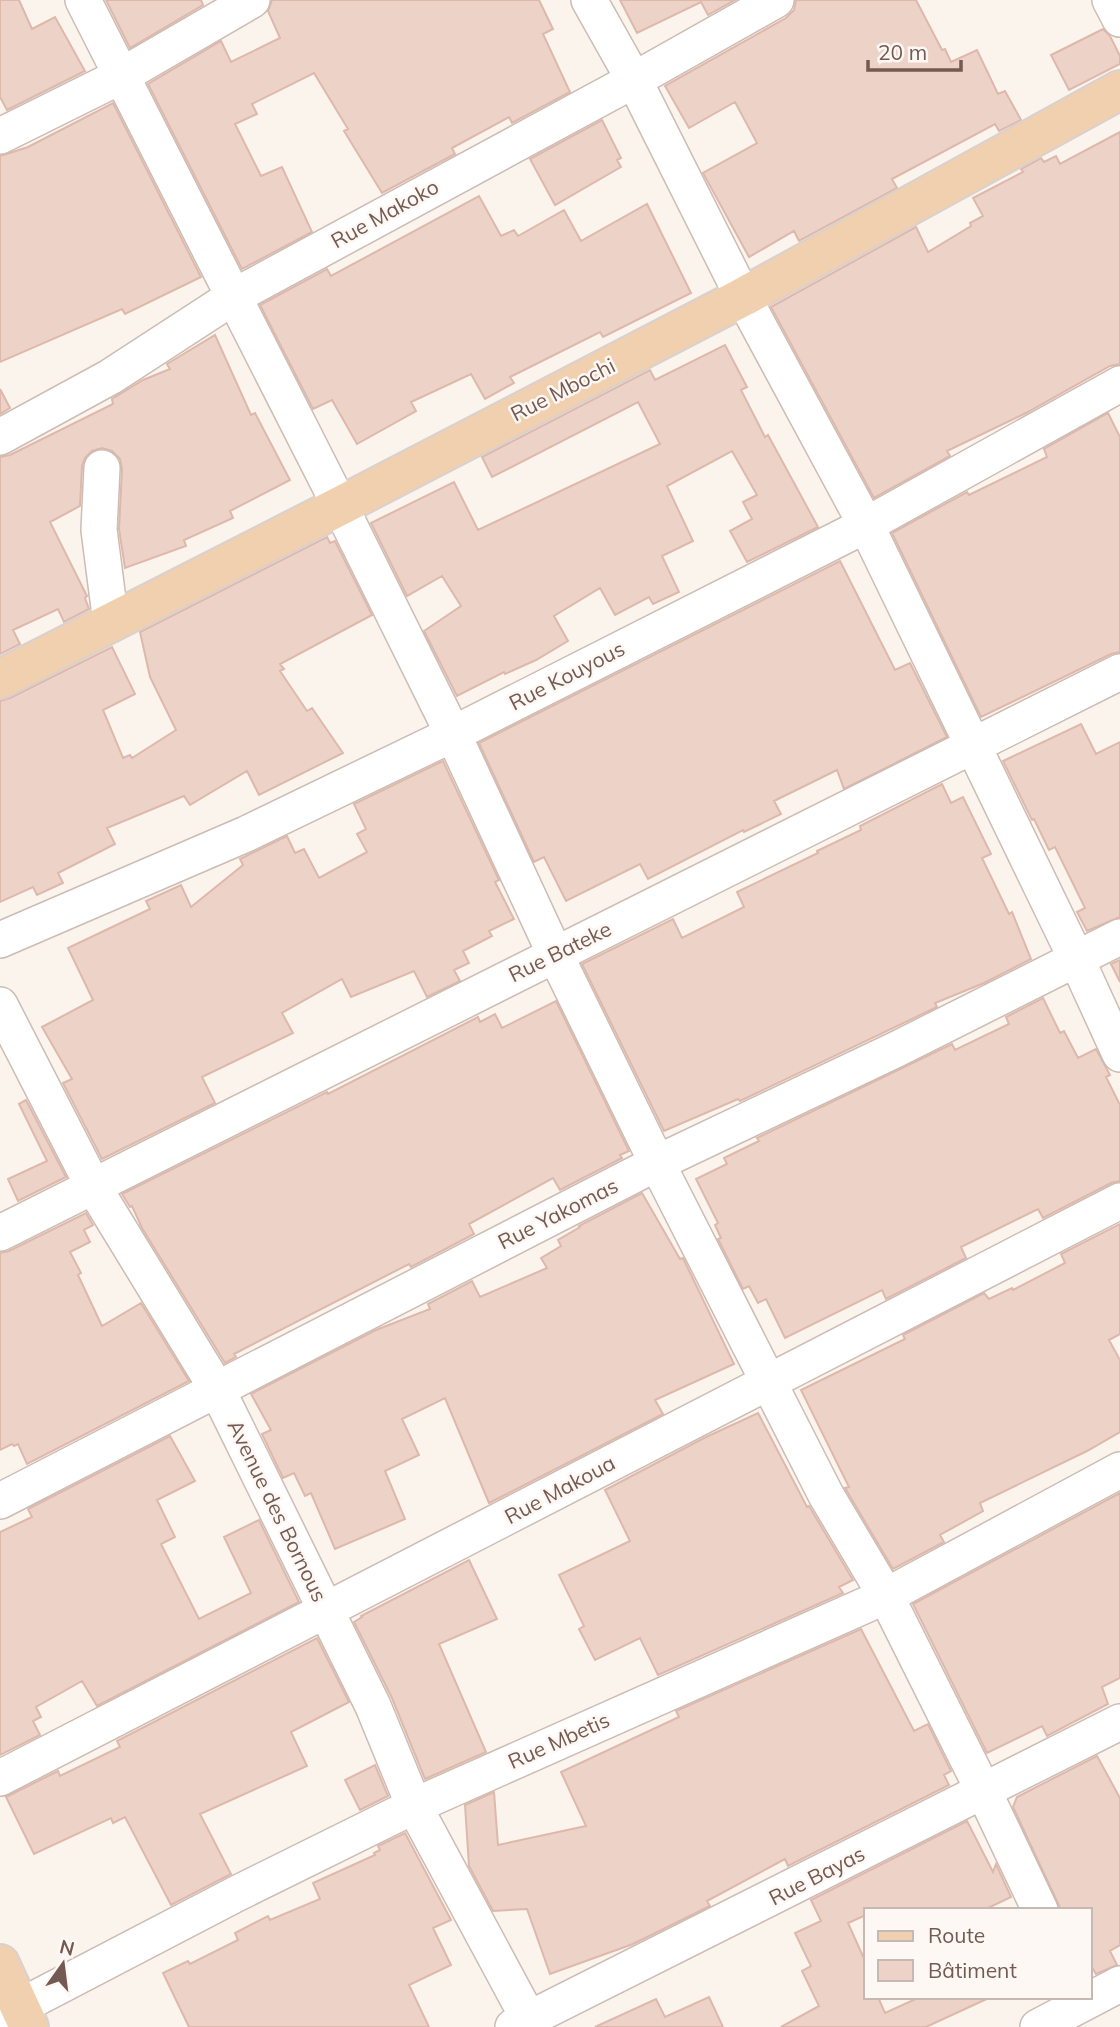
<svg xmlns="http://www.w3.org/2000/svg" width="1120" height="2027" font-family="Mulish,sans-serif">
<rect width="100%" height="100%" fill="#fbf4ed"/>
<path fill="#edd2c8" stroke="#deb8aa" stroke-width="2" d="M 0,0 L 19,0 L 32,29 L 55,17 L 85,71 L 7,110 L 0,97 Z
M 106,0 L 201,0 L 203,5 L 130,48 Z
M 272,0 L 539,0 L 553,29 L 543,34 L 570,92 L 512,123 L 509,117 L 452,148 L 455,154 L 382,193 L 344,131 L 348,129 L 314,73 L 252,104 L 257,114 L 235,124 L 261,176 L 282,167 L 312,232 L 242,269 L 148,84 L 221,41 L 231,62 L 280,38 L 268,11 Z
M 620,0 L 735,0 L 708,15 L 701,2 L 637,33 Z
M 796,0 L 916,0 L 942,50 L 945,49 L 951,62 L 977,50 L 998,94 L 1005,91 L 1021,120 L 999,131 L 995,124 L 892,179 L 897,188 L 799,241 L 794,231 L 749,257 L 703,173 L 757,143 L 735,102 L 689,128 L 665,86 L 786,18 L 794,10 Z
M 1103,29 L 1110,36 L 1120,56 L 1120,64 L 1069,90 L 1051,55 Z
M 113,103 L 201,277 L 125,314 L 122,309 L 0,362 L 0,156 L 28,147 Z
M 602,120 L 621,158 L 617,160 L 621,167 L 555,205 L 530,159 Z
M 1120,132 L 1120,364 L 1110,366 L 1026,413 L 947,451 L 950,456 L 874,498 L 771,307 L 916,227 L 928,252 L 971,226 L 970,223 L 983,216 L 973,198 L 1023,172 L 1021,169 L 1041,158 L 1044,162 L 1056,156 L 1060,164 Z
M 479,196 L 501,236 L 514,230 L 518,236 L 564,210 L 581,241 L 647,204 L 691,293 L 603,337 L 600,332 L 510,377 L 514,383 L 485,399 L 471,374 L 411,402 L 416,411 L 357,444 L 332,400 L 313,409 L 260,305 L 327,269 L 331,276 Z
M 215,335 L 251,415 L 255,413 L 290,480 L 230,511 L 233,518 L 184,540 L 186,546 L 125,568 L 119,529 L 122,469 L 120,459 L 112,451 L 102,448 L 92,451 L 85,458 L 82,466 L 80,506 L 50,522 L 87,596 L 85,598 L 89,609 L 64,622 L 58,609 L 13,630 L 20,644 L 0,654 L 0,457 L 10,455 L 113,404 L 112,399 L 143,380 L 170,369 L 167,364 Z
M 725,345 L 747,387 L 741,390 L 765,437 L 768,435 L 818,527 L 747,562 L 730,531 L 752,519 L 743,502 L 757,495 L 732,451 L 667,486 L 693,541 L 662,556 L 679,592 L 653,604 L 649,597 L 615,615 L 600,588 L 554,616 L 568,641 L 536,660 L 505,674 L 504,672 L 457,696 L 424,631 L 461,606 L 442,576 L 407,596 L 371,523 L 454,482 L 478,530 L 660,444 L 638,402 L 492,477 L 482,457 L 650,370 L 655,380 Z
M 0,389 L 10,408 L 0,414 Z
M 1108,413 L 1120,437 L 1120,652 L 1111,654 L 981,717 L 892,533 L 967,492 L 969,495 L 1047,457 L 1044,449 Z
M 327,537 L 330,543 L 335,541 L 372,615 L 280,664 L 284,669 L 280,671 L 307,711 L 312,708 L 343,753 L 259,795 L 247,771 L 190,805 L 184,796 L 107,828 L 115,844 L 58,873 L 63,883 L 37,895 L 33,887 L 0,902 L 0,701 L 10,698 L 112,647 L 135,694 L 103,710 L 123,758 L 130,755 L 132,758 L 176,730 L 150,677 L 140,632 Z
M 840,561 L 895,670 L 910,663 L 947,737 L 844,789 L 837,770 L 774,801 L 781,814 L 744,832 L 743,830 L 648,879 L 640,864 L 566,901 L 544,857 L 534,862 L 479,743 Z
M 1081,724 L 1096,754 L 1120,742 L 1120,917 L 1087,931 L 1077,912 L 1085,908 L 1055,847 L 1049,850 L 1034,819 L 1032,820 L 1003,761 Z
M 443,761 L 499,880 L 495,882 L 514,919 L 489,931 L 492,936 L 463,951 L 469,963 L 454,970 L 460,981 L 427,997 L 414,971 L 351,997 L 342,979 L 282,1013 L 293,1033 L 202,1077 L 215,1103 L 102,1159 L 63,1083 L 72,1079 L 42,1027 L 93,1000 L 68,948 L 150,909 L 146,901 L 181,885 L 191,907 L 243,865 L 240,859 L 287,836 L 295,853 L 304,849 L 319,878 L 367,852 L 357,834 L 366,829 L 354,804 Z
M 942,784 L 951,803 L 963,797 L 991,854 L 982,858 L 1009,914 L 1012,912 L 1031,959 L 984,983 L 935,1003 L 937,1007 L 740,1101 L 738,1099 L 664,1131 L 582,964 L 673,919 L 682,938 L 744,907 L 737,892 L 818,853 L 817,851 L 861,830 L 860,826 Z
M 1120,960 L 1120,982 L 1111,964 Z
M 1043,998 L 1060,1033 L 1064,1031 L 1078,1058 L 1096,1049 L 1110,1075 L 1106,1077 L 1120,1105 L 1120,1181 L 1111,1183 L 1043,1218 L 1038,1209 L 961,1247 L 966,1258 L 886,1299 L 882,1290 L 785,1338 L 766,1299 L 758,1303 L 749,1286 L 743,1289 L 718,1239 L 721,1238 L 715,1225 L 718,1223 L 696,1179 L 727,1164 L 724,1158 L 759,1141 L 757,1138 L 952,1044 L 955,1050 L 1009,1024 L 1006,1017 Z
M 556,1001 L 629,1151 L 620,1155 L 622,1158 L 560,1190 L 553,1178 L 469,1224 L 474,1234 L 411,1267 L 409,1264 L 234,1354 L 236,1357 L 225,1363 L 142,1228 L 132,1206 L 130,1207 L 122,1194 L 327,1092 L 328,1094 L 478,1017 L 480,1022 L 495,1014 L 502,1028 Z
M 26,1100 L 66,1177 L 18,1201 L 8,1179 L 47,1161 L 19,1104 Z
M 642,1193 L 680,1259 L 683,1258 L 734,1364 L 655,1400 L 663,1414 L 489,1503 L 445,1398 L 402,1419 L 419,1455 L 385,1471 L 405,1519 L 335,1549 L 311,1493 L 305,1496 L 294,1473 L 283,1478 L 262,1434 L 271,1430 L 251,1394 L 376,1330 L 430,1309 L 428,1304 L 472,1281 L 480,1297 L 547,1268 L 541,1258 L 561,1246 L 558,1240 L 580,1227 L 579,1226 Z
M 86,1213 L 93,1225 L 84,1230 L 90,1242 L 70,1252 L 81,1273 L 78,1275 L 102,1326 L 141,1303 L 189,1381 L 27,1464 L 18,1444 L 14,1446 L 12,1444 L 0,1450 L 0,1253 L 9,1251 Z
M 1120,1224 L 1120,1334 L 1109,1340 L 1120,1360 L 1120,1432 L 1087,1451 L 980,1503 L 983,1511 L 940,1535 L 944,1542 L 893,1569 L 845,1488 L 849,1487 L 801,1390 L 905,1339 L 903,1335 L 984,1293 L 989,1299 L 1012,1288 L 1013,1290 L 1065,1263 L 1061,1254 Z
M 758,1413 L 807,1507 L 809,1506 L 853,1580 L 839,1587 L 843,1593 L 658,1675 L 640,1638 L 595,1660 L 579,1629 L 584,1626 L 559,1575 L 630,1541 L 605,1490 L 704,1438 Z
M 170,1436 L 195,1481 L 157,1500 L 175,1537 L 161,1544 L 199,1619 L 251,1593 L 224,1537 L 259,1520 L 299,1602 L 97,1706 L 82,1681 L 36,1707 L 41,1717 L 33,1721 L 40,1735 L 0,1755 L 0,1532 L 32,1517 L 28,1509 Z
M 1120,1493 L 1120,1678 L 1102,1687 L 1108,1704 L 1047,1736 L 1042,1726 L 987,1753 L 913,1604 Z
M 469,1560 L 497,1619 L 439,1644 L 486,1752 L 425,1779 L 392,1698 L 354,1622 L 362,1617 L 361,1616 Z
M 861,1629 L 914,1731 L 928,1724 L 951,1771 L 944,1775 L 949,1785 L 788,1866 L 785,1859 L 707,1901 L 710,1906 L 633,1944 L 550,1974 L 527,1909 L 493,1911 L 469,1866 L 465,1805 L 494,1792 L 498,1845 L 586,1826 L 561,1772 L 679,1717 L 676,1711 Z
M 317,1638 L 349,1702 L 291,1732 L 307,1766 L 200,1814 L 231,1874 L 171,1905 L 125,1817 L 113,1823 L 111,1818 L 34,1854 L 6,1797 L 58,1771 L 60,1776 L 120,1747 L 117,1741 Z
M 1097,1756 L 1120,1798 L 1120,1945 L 1110,1951 L 1117,1965 L 1096,1974 L 1090,1964 L 1090,1910 L 1061,1910 L 1013,1807 L 1017,1797 Z
M 375,1765 L 388,1796 L 360,1810 L 345,1780 Z
M 967,1821 L 993,1872 L 996,1864 L 1011,1897 L 984,1910 L 866,1910 L 866,1915 L 848,1923 L 866,1963 L 866,1997 L 878,1997 L 885,2013 L 920,1997 L 991,1997 L 926,2027 L 781,2027 L 819,2006 L 802,1971 L 811,1966 L 795,1933 L 821,1921 L 811,1900 Z
M 405,1833 L 451,1920 L 433,1928 L 451,1965 L 409,1985 L 429,2027 L 189,2027 L 163,1973 L 188,1961 L 190,1964 L 238,1940 L 235,1933 L 268,1916 L 270,1920 L 320,1899 L 313,1883 L 375,1855 L 374,1853 L 380,1850 L 378,1846 Z
M 709,1997 L 723,2027 L 595,2027 L 656,1999 L 665,2017 Z"/>
<g fill="none" stroke-linecap="round" stroke-linejoin="round">
<defs>
<path id="minor" d="M 83,0 L 340,506 L 453,734 L 555,954 L 657,1163 L 826,1495 L 886,1596 L 984,1792 L 1040,1910
M 589,0 L 634,80 L 743,297 L 866,525 L 1076,958 L 1120,1054
M 1110,0 L 1120,19
M 0,136 L 121,76 L 252,0
M 0,437 L 110,377 L 233,297 L 634,80 L 776,0
M 102,468 L 99,530 L 111,623
M 0,940 L 246,834 L 453,734 L 866,525 L 1120,384
M 0,1005 L 93,1186 L 217,1389 L 373,1706 L 414,1806 L 533,2027
M 0,1233 C 373,1045 748,861 1120,672
M 0,1501 L 657,1163 L 897,1049 L 1120,937
M 0,1778 C 375,1588 746,1392 1120,1201
M 0,2017 L 236,1894 L 414,1806 L 886,1596 L 1120,1470
M 513,2027 L 1120,1722
M 1038,2027 L 1120,1984"/>
<path id="major" d="M 0,679 L 340,506 L 743,297 L 1120,90
M 0,1964 L 29,2027"/>
</defs>
<use href="#minor" stroke="#ccbcb4" stroke-width="38"/>
<use href="#major" stroke="#d8d1cf" stroke-width="42"/>
<use href="#minor" stroke="#fff" stroke-width="35"/>
<use href="#major" stroke="#f0d0af" stroke-width="38"/>
</g>
<g text-anchor="middle" stroke-width="5" stroke-linejoin="round" paint-order="stroke">
<g font-size="21" fill="#745a52" stroke="#fdf8f4">
<text transform="translate(385 214) rotate(-29)" y="7">Rue Makoko</text>
<text transform="translate(563 390) rotate(-27)" y="7">Rue Mbochi</text>
<text transform="translate(567 676) rotate(-27)" y="7">Rue Kouyous</text>
<text transform="translate(560 952) rotate(-26)" y="7">Rue Bateke</text>
<text transform="translate(558 1214) rotate(-27)" y="7">Rue Yakomas</text>
<text transform="translate(560 1490) rotate(-28)" y="7">Rue Makoua</text>
<text transform="translate(277 1511) rotate(64)" y="7">Avenue des Bornous</text>
<text transform="translate(559 1741) rotate(-24)" y="7">Rue Mbetis</text>
<text transform="translate(817 1876) rotate(-27)" y="7">Rue Bayas</text>
</g>
</g>
<rect x="864" y="1908" width="228" height="91" fill="#fdf8f4" stroke="#c6b9b3" stroke-width="2"/>
<rect x="878" y="1931" width="35" height="10" fill="#f0d0af" stroke="#c6b9b3" stroke-width="2"/>
<text x="928" y="1943" font-size="21" fill="#745a52">Route</text>
<rect x="878" y="1960" width="35" height="21" fill="#edd2c8" stroke="#c6b9b3" stroke-width="2"/>
<text x="928" y="1978" font-size="21" fill="#745a52">Bâtiment</text>
<g transform="translate(63 1964) rotate(14)" stroke="#fdf8f4" stroke-width="5" paint-order="stroke">
<path d="M0-5L12 26L0 18L-12 26Z" fill="#745a52"/>
<text y="-10" font-size="19" font-weight="bold" text-anchor="middle" fill="#745a52">N</text>
</g>
<path d="M868 60v10h93v-10" fill="none" stroke="#745a52" stroke-width="3.5"/>
<text x="878" y="60" font-size="21" fill="#745a52" stroke="#fdf8f4" stroke-width="5" paint-order="stroke">20 m</text>
</svg>
